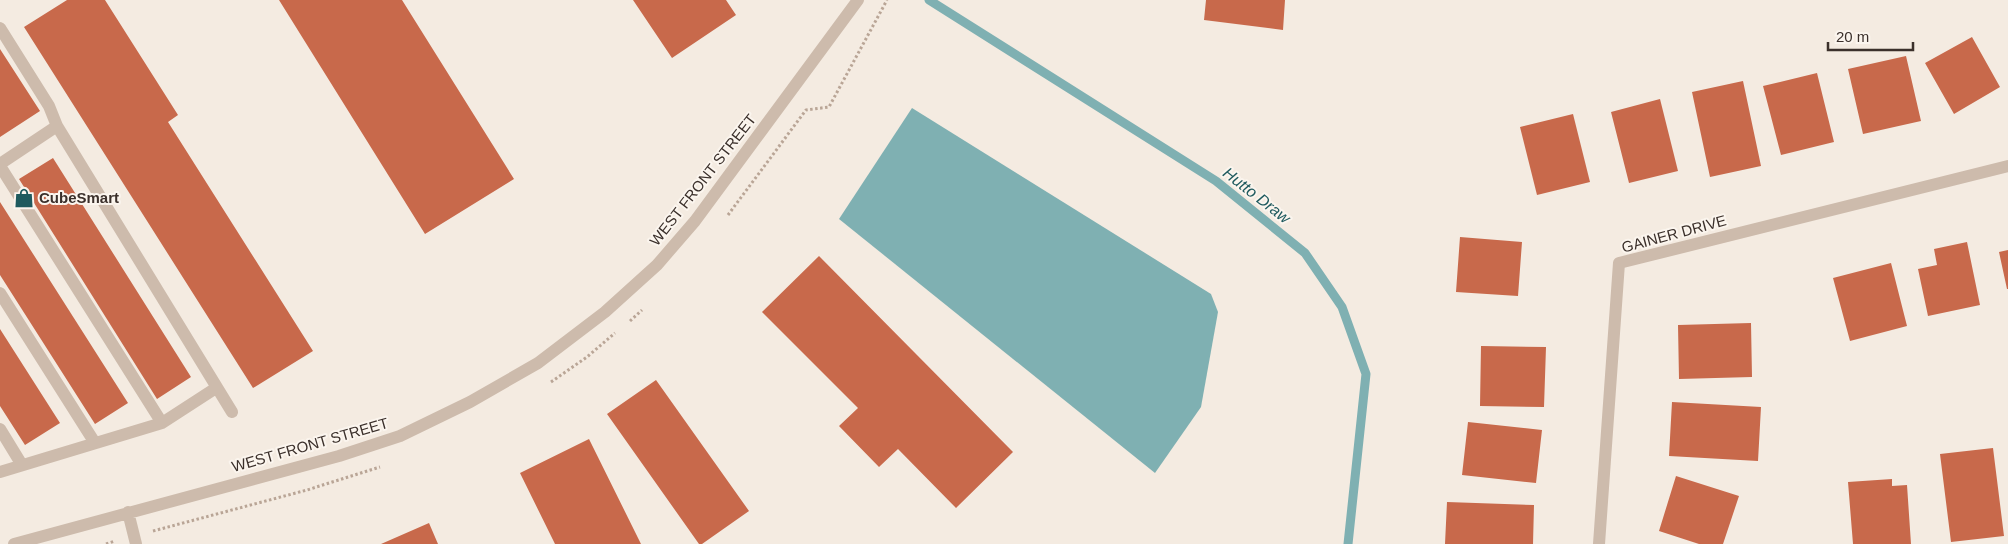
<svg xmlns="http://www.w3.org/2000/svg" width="2008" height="544" font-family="Arial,sans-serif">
<rect width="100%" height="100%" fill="#f4ebe1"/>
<path fill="#7fb0b2" d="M 912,108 L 1211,294 L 1218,312 L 1201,407 L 1155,473 L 839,219 Z"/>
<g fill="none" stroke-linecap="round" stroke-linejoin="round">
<path stroke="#7fb0b2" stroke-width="9" d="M 929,0 L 1216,181 L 1305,253 L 1342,307 L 1366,374 L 1348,544"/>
</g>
<path fill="#c8694b" d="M 67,0 L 105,0 L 178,115 L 168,122 L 313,351 L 253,388 L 24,27 Z
M 279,0 L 402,0 L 514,179 L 425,234 Z
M 633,0 L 726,0 L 736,15 L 672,58 Z
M 1206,0 L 1285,0 L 1283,30 L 1204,20 Z
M 1972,37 L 2000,87 L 1954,114 L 1925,63 Z
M 0,49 L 40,111 L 0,137 Z
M 1906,56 L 1921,121 L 1863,134 L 1848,69 Z
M 1817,73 L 1834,142 L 1781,155 L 1763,86 Z
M 1743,81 L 1761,166 L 1710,177 L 1692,92 Z
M 1660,99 L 1678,171 L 1629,183 L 1611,112 Z
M 1573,114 L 1590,182 L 1537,195 L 1520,127 Z
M 53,158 L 191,377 L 157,399 L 19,179 Z
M 0,202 L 128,403 L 95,424 L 0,275 Z
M 1460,237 L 1522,242 L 1518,296 L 1456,292 Z
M 1967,242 L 1980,305 L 1928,316 L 1918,269 L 1937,265 L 1934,249 Z
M 2008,250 L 2008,289 L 2007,289 L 1999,252 Z
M 819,256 L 1013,452 L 956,508 L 898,449 L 879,467 L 839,426 L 858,408 L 762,312 Z
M 1891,263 L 1907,326 L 1850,341 L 1833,278 Z
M 1751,323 L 1752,377 L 1679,379 L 1678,325 Z
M 0,329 L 60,423 L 25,445 L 0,406 Z
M 1481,346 L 1546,347 L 1544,407 L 1480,406 Z
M 656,380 L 749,511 L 702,544 L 699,544 L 607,414 Z
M 1672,402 L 1761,407 L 1758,461 L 1669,456 Z
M 1468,422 L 1542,430 L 1536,483 L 1462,475 Z
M 589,439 L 641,544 L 555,544 L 520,473 Z
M 1993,448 L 2004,536 L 1951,542 L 1940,454 Z
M 1676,476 L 1739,496 L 1723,544 L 1699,544 L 1659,531 Z
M 1892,479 L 1892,486 L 1907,485 L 1911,544 L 1853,544 L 1848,482 Z
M 1447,502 L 1534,505 L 1533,544 L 1445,544 Z
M 429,523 L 438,544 L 381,544 Z"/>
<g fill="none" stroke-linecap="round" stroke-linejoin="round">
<path stroke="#b9a596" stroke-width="3" stroke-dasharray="2.5 2.5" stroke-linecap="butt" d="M 728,215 L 806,110 L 829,107 L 887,0
M 630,321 L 642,310
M 551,382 L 587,357 L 615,333
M 153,531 L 307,490 L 380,467
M 106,544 L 115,541"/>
<path stroke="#cdbbac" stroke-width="12" d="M 0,28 L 49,106 L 57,126 L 232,412
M 0,164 L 57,126
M 0,166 L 162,423
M 0,293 L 95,443
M 0,429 L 22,465
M 0,472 L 162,423 L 216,388"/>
<path stroke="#cdbbac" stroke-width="12" d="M 128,512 L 136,544
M 14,544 L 339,456 L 400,436 L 470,402 L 538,363 L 605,312 L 657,265 L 695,221 L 858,0
M 1599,544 L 1619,263 L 2008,166"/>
</g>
<defs>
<symbol id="shop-bare" viewBox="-9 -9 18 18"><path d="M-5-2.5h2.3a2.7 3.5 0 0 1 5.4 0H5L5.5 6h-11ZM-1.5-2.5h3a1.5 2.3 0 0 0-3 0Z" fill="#1f5a5e" stroke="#fbf5ee" stroke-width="2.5" paint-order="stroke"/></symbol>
</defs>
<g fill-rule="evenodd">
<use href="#shop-bare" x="10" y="184" width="28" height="28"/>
</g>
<g text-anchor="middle" stroke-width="4" stroke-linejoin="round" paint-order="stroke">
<g font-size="15" fill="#3b302b" stroke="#fbf5ee">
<text transform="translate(703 180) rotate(-52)" y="5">WEST FRONT STREET</text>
<text transform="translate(1674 234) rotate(-15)" y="5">GAINER DRIVE</text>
<text transform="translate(310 445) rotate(-16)" y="5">WEST FRONT STREET</text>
</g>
<g font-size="15" font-weight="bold" fill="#3b302b" stroke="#fbf5ee" text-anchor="start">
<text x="39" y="203">CubeSmart</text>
</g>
<g font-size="16" font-style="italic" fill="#1f5a5e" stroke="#fbf5ee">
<text transform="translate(1257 195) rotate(38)" y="6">Hutto Draw</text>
</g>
</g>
<path d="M1828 42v8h85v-8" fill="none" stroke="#3b302b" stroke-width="2.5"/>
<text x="1836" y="42" font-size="15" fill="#3b302b" stroke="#fbf5ee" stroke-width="4" paint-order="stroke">20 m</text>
</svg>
